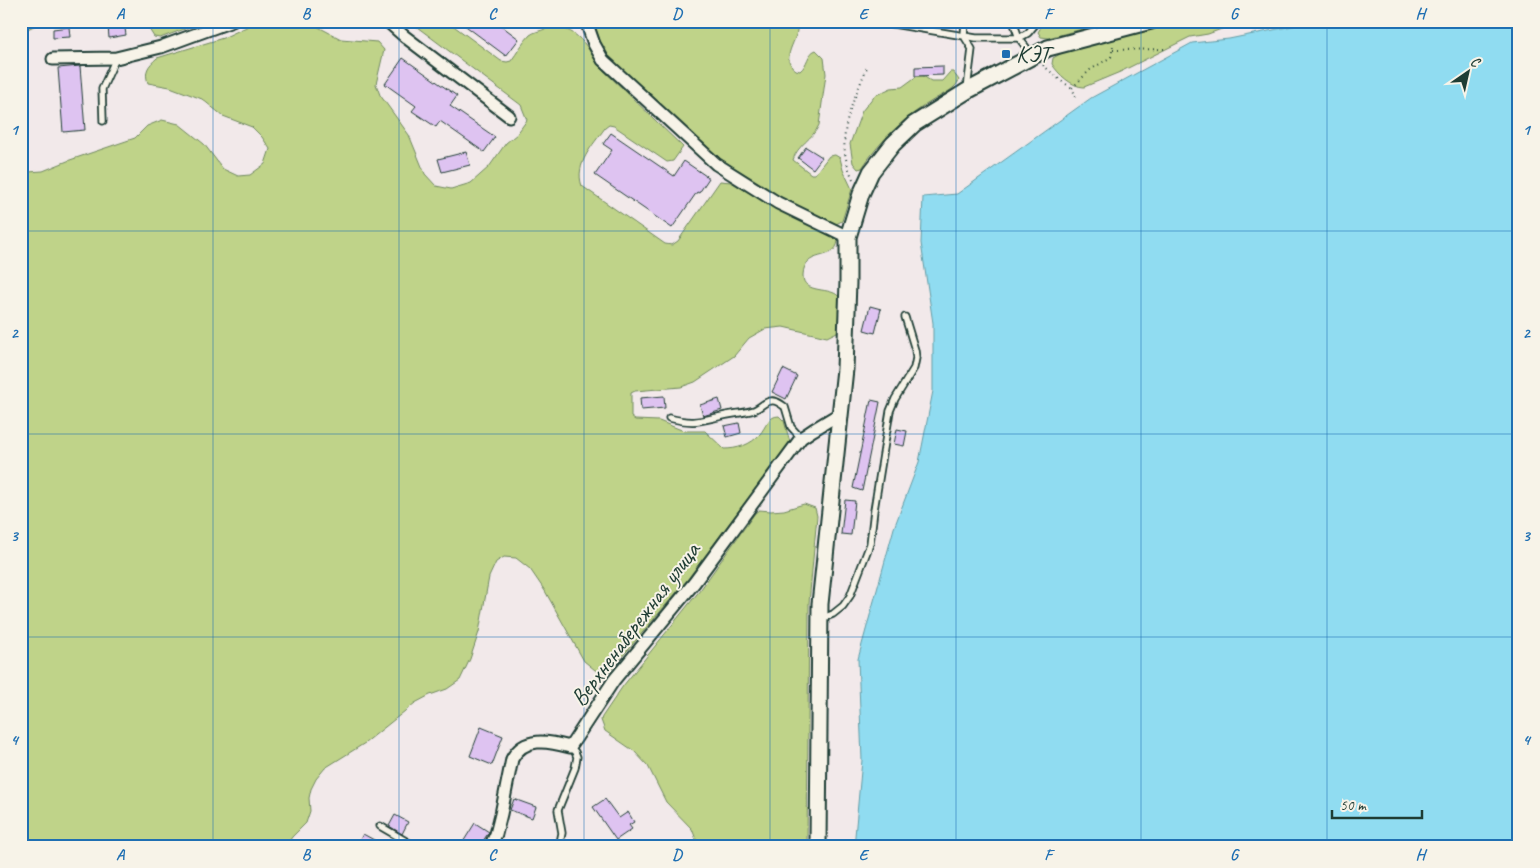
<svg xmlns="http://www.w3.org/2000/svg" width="1540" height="868" font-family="Caveat,sans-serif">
<rect width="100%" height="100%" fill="#f2e9ea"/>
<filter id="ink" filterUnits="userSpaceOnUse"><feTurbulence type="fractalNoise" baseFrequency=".02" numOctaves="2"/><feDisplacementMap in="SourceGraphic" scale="10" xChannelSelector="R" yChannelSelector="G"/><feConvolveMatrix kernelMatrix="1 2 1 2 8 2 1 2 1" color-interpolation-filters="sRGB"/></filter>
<g filter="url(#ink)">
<path fill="#bfd389" stroke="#6f885e" d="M 21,21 L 39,21 L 36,25 L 21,32 Z
M 144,21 L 206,21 L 160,38 L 154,37 Z
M 259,21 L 307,21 L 341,39 L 377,42 L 384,50 L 376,84 L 380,95 L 409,135 L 425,174 L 436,186 L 451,189 L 471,183 L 489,167 L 506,143 L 517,134 L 527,120 L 521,105 L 409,21 L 447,21 L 501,61 L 507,62 L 511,61 C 517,53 523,42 530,35 C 534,32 540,31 545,29 C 572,22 587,44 598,65 L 683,147 L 673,161 L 667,162 L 614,126 L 609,125 L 605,128 C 593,145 574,164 582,186 L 665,244 L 672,245 L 678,241 L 720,181 L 731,182 L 776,209 L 835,238 L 838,241 C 835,263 804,248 803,275 C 802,295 832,286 839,297 C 844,305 839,320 839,328 L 837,332 L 827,337 L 783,327 L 765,329 L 749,338 L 734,356 L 695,382 L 681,387 L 635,391 L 631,393 L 631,417 L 635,420 L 659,421 L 684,431 L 705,431 L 724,449 C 737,449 751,445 760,434 C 766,427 768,416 779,416 L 784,421 L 790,442 L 687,580 L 610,671 L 602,673 L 595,670 L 584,661 L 545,591 L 530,569 L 516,558 L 504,557 L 496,562 L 489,577 L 479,632 L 470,659 L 460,680 L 447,689 L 430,695 L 415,703 L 365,743 L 325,768 L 316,779 L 311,789 L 309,798 L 310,811 L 306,823 L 292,837 L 285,847 L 21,847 L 21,167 L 28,172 L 43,171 L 70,160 L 135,138 L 147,126 L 162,120 L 179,124 L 204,144 L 223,169 L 238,176 L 250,175 L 265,164 L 270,149 L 262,137 L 252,127 L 223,116 L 202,99 L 170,87 L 148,83 C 144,71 148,66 157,58 L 223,38 Z
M 593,21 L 795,21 C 805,36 776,56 796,70 L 800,71 C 808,65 807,53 816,50 L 824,58 L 826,74 L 819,125 C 813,139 797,145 793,160 L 811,174 L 815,174 L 829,156 L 835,155 L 840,158 L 843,170 L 852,189 L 842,221 L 836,224 L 782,198 L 721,159 L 608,57 L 601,43 Z
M 910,21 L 954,21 L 951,26 L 947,27 Z
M 1045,21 L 1113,21 L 1048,38 L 1041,37 L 1038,32 Z
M 1189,21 L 1243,21 L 1208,34 L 1190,37 L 1120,72 L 1084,87 C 1072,87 1058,74 1052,64 L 1053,58 L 1062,53 L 1135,33 Z
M 950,72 L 953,72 L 959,80 C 956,89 943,94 935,99 C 906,116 881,139 862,168 L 858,169 L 853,163 L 850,144 L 862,111 L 874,96 L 891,88 L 902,87 L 917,76 L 923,76 L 931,81 L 942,81 Z
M 804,504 L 815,508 L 817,516 L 809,603 L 807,847 L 699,847 L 692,829 L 666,802 L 648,766 L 634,751 L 605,731 L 601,720 L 602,717 L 623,686 L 701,589 L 755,513 L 759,510 L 771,511 L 784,510 Z"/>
<path fill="#90dcf1" stroke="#639ca5" d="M 1317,21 L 1519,21 L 1519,847 L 854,847 L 862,760 L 858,659 L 894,528 L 919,462 L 933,391 L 933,323 L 921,243 L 923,197 L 957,194 L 1091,98 L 1192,43 L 1229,39 Z"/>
<path fill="#dec3f1" stroke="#1f3d34" d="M 459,21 L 495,21 L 519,39 L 506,56 Z
M 124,22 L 126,35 L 109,38 L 108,26 Z
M 69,27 L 70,37 L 53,38 L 53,29 Z
M 403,58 L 457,96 L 450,106 L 495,137 L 484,152 L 440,121 L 436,127 L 412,111 L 416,106 L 385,84 Z
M 80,66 L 85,130 L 63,132 L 58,68 Z
M 943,66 L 943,75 L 915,76 L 915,67 Z
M 611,133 L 674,176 L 684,161 L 709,178 L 699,193 L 697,192 L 672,228 L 595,175 L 612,150 L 603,144 Z
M 806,147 L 822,157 L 813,169 L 798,158 Z
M 466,152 L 470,165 L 442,172 L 438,159 Z
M 870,306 L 881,309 L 875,333 L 864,330 Z
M 783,369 L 797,376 L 786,399 L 772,392 Z
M 664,396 L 665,408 L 641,410 L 640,398 Z
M 719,399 L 722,410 L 703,416 L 700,405 Z
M 871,400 L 880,402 L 862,491 L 853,488 Z
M 739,423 L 741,433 L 727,437 L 724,426 Z
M 897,429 L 907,431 L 904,446 L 894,444 Z
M 845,500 L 855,501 L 851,535 L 841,534 Z
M 481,727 L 503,736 L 492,765 L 470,756 Z
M 514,799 L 536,807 L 532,818 L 510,810 Z
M 605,799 L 619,818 L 628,812 L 634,822 L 629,825 L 632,829 L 616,840 L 593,807 Z
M 395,815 L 408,822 L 402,834 L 389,826 Z
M 475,823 L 489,832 L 479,847 L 460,847 Z
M 363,834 L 387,847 L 356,847 Z"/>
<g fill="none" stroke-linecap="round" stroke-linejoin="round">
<defs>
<path id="service" d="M 875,21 L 976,38 L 1019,38 L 1028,33 L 1038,21
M 965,21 L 964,36 L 972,49 L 967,89
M 1013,21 L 1019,38 L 1032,55
M 103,121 L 102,89 L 116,58
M 669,418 C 697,425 701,420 727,415 C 736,413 745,413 754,410 C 760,408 765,401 771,401 C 776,400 781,404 785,407 L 791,427 L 801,438
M 821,619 L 833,614 L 843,606 L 850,596 L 870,544 L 874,510 L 890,411 L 895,399 L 914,368 L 916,358 L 915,350 L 905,317
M 380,826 L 416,847
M 559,847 L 562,833 L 558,810 L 575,768 L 577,757 L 575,752 L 570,747"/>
<path id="minor" d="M 387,21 L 404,36 L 509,116
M 586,21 L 594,44 L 603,60 L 716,164 L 778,203 L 848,237
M 53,59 L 116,58 L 161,47 L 232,21
M 490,847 L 496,834 L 501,814 L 512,759 C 524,736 548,741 570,747 L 614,680 L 694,583 L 801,438 L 813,430 L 841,413"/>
<path id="secondary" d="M 818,847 L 820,604 L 845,369 L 848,282 L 848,237 L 861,194 L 871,172 L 893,144 L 914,124 L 967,91 L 1048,48 L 1151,21"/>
</defs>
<use href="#service" stroke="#1f3d34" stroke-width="9"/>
<use href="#minor" stroke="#1f3d34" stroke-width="15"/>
<use href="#secondary" stroke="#1f3d34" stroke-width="19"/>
<path stroke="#1f3d34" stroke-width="2" stroke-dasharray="1 4" stroke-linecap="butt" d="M 1113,50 L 1165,49
M 1043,65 L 1061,81 L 1072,88
M 1076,97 L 1072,88 L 1090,70 L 1111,57 L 1113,46
M 853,179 C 833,137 852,106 867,67"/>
<use href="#service" stroke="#f7f3e8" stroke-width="5.5"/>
<use href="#minor" stroke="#f7f3e8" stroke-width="11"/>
<use href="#secondary" stroke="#f7f3e8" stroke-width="15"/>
</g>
</g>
<path fill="none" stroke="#1f6fb2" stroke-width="1" stroke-opacity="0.55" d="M 213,21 L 213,847M 399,21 L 399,847M 584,21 L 584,847M 770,21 L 770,847M 956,21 L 956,847M 1141,21 L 1141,847M 1327,21 L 1327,847M 21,231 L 1519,231M 21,434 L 1519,434M 21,637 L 1519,637"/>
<rect fill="#1f6fb2" stroke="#f7f3e8" stroke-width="2" x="1001" y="49" width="10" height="10" rx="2.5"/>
<g text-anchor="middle" stroke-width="4" stroke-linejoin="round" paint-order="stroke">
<g font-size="24" fill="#1f3d34" stroke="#f7f3e8" text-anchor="start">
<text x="1016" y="62">КЭТ</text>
</g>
<g font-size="24" fill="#1f3d34" stroke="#f7f3e8">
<text transform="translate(635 624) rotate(-53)" y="8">Верхненабережная улица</text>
</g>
</g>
<rect width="1540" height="868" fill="none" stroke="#f7f3e8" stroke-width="55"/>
<g transform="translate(1468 72) rotate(34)" stroke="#f7f3e8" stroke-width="4" paint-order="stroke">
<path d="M0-4L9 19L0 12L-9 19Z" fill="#1f3d34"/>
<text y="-8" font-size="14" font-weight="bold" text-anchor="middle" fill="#1f3d34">С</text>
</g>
<path d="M1332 810v8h90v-8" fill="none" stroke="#1f3d34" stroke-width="2.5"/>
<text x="1340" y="810" font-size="15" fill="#1f3d34" stroke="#f7f3e8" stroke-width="4" paint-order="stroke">50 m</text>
<rect x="28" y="28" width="1484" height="812" fill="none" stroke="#1f6fb2" stroke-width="2"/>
<g font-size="16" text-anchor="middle" font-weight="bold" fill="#1f6fb2">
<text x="120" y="19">A</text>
<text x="306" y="19">B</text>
<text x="492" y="19">C</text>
<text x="677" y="19">D</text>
<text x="863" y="19">E</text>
<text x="1048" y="19">F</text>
<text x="1234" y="19">G</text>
<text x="1420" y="19">H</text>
<text x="14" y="135">1</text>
<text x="1526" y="135">1</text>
<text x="14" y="338">2</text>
<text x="1526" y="338">2</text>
<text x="14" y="541">3</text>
<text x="1526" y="541">3</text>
<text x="14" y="745">4</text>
<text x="1526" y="745">4</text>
<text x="120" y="860">A</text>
<text x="306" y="860">B</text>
<text x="492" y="860">C</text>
<text x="677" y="860">D</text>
<text x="863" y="860">E</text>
<text x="1048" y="860">F</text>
<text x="1234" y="860">G</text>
<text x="1420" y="860">H</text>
</g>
</svg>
